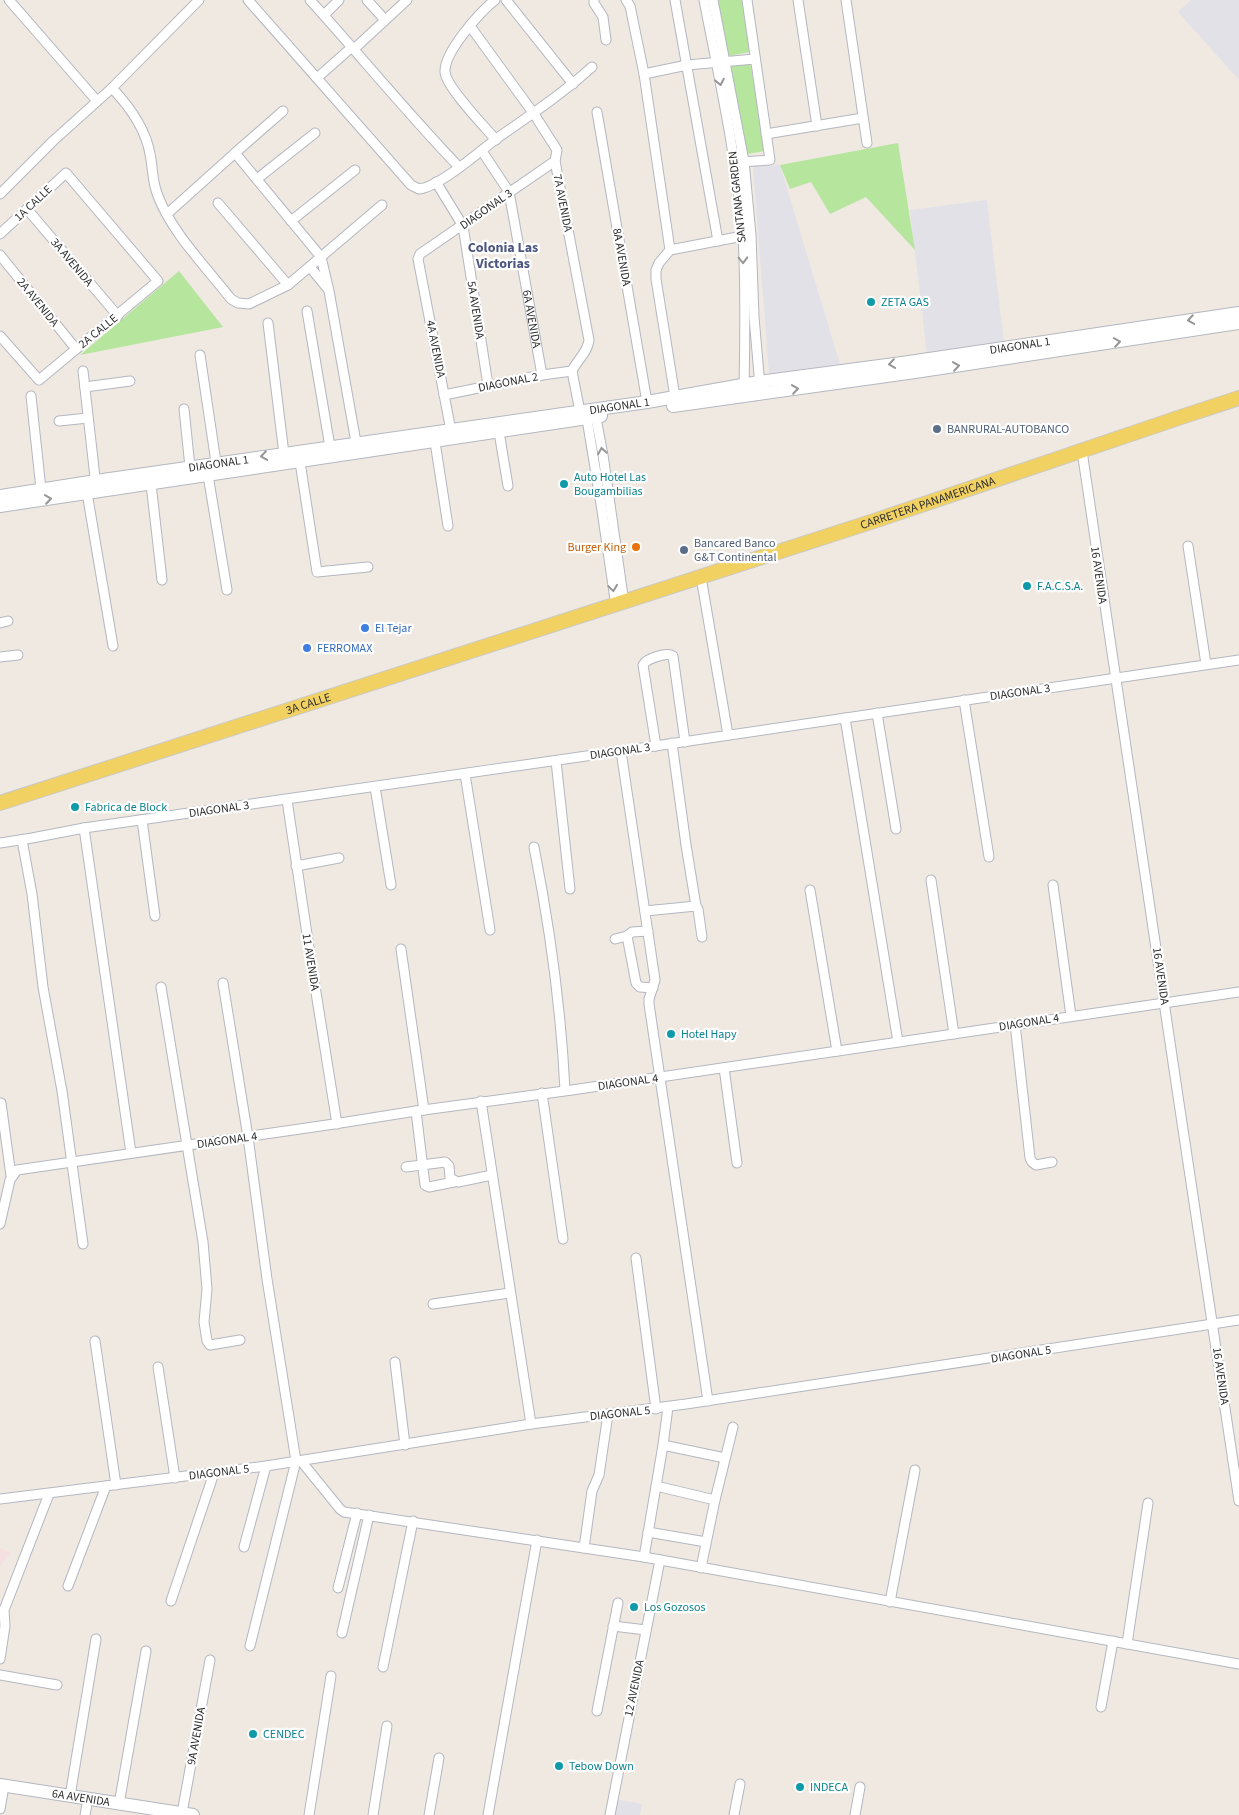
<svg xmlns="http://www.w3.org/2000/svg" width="1239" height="1815" font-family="'Source Sans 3',sans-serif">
<rect width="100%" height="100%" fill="#efe9e1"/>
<path fill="#e3e1e8" d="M 1191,0 L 1239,0 L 1239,80 L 1178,12 Z
M 780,165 L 840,364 L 769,374 L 753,166 Z
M 987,200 L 1004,344 L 927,354 L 910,210 Z
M 615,1799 L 642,1804 L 640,1815 L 612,1815 Z"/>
<path fill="#f5dfe0" d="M 0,1548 L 10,1553 L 0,1567 Z"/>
<path fill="#b6e59e" d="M 716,0 L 743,0 L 750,52 L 728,56 Z
M 750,62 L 765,151 L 747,154 L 729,65 Z
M 898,143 L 915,250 L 866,197 L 830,214 L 811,182 L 790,189 L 780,165 Z
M 179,271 L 223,327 L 80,355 Z"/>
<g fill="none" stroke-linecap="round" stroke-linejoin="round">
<defs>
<g id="street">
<path d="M 9,0 L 97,101"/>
<path d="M 248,0 L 411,185 L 419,189 C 439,187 479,152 496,139 C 529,116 562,94 592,67"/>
<path d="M 310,0 C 360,55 407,113 459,167"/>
<path d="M 367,0 L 385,20"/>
<path d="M 495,0 C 480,12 444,52 445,72 C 446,87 485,127 496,140"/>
<path d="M 506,0 L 573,84"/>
<path d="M 594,0 L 594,3 L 603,17 L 606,40"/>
<path d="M 626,0 L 630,6 L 644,74 L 670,250"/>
<path d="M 675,0 L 718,241"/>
<path d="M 704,0 C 719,78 737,157 743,237 C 746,287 745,338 744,389"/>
<path d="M 713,0 L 744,161 L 751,235 L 754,317 L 760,386"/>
<path d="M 798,0 L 817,126"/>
<path d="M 846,0 L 867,143"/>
<path d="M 324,15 L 339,0"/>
<path d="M 470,26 L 534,114 L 557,150 L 555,161 L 589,340 C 588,352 577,360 572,371"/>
<path d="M 354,49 L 407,0"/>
<path d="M 644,74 L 687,65 L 755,59"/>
<path d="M 317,78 L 352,47"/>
<path d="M 112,88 C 129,106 146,130 150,154 C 153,168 152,182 158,196 C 172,233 207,268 231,299 L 238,303 L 249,304 L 288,285 L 382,205"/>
<path d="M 597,112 L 647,402"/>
<path d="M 766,134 L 863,118"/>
<path id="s1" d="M 482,151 L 509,192 L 542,375"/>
<path d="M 235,153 L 283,111"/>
<path d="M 740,162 L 770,160 L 747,0"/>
<path d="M 257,179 L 315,133"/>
<path d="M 436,182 L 463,226 L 488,385"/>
<path d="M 0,194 L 53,141 L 112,88 L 199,0"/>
<path d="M 218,203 L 288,285"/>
<path d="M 27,209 L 118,316"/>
<path d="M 167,214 L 235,153 L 321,257 L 329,291 L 357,448"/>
<path d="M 291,221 L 355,170"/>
<path d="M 0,234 L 66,173 L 158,281 L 39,380 L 0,336"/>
<path d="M 0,255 L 76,349"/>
<path d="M 310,267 L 327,288"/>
<path d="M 307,311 L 330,447"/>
<path d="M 268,323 L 284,454"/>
<path d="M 200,355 L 217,469"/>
<path d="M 83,371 L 96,486"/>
<path d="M 572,371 L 581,417"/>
<path d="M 85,387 L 130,381"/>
<path d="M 444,395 L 542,375 L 572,371"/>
<path d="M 31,396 L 41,489"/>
<path d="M 675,397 L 656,279 L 656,270 L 659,263 L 670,250 L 748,235"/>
<path d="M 184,409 L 190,467"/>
<path d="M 586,413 L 601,504 L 616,606"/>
<path d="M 595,413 L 603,455 L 624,603"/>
<path d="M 59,421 L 88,418"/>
<path d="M 499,432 L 508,486"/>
<path d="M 452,436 L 418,259 L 420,254 L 555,161"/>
<path d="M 435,442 L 448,526"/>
<path d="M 1082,451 C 1132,801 1187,1151 1239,1501"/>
<path d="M 300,462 L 317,572 L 368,567"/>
<path d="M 208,475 L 227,590"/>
<path d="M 151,484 L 162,580"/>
<path d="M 86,487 L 113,646"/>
<path d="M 1188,546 L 1206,664"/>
<path d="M 701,577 L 728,735"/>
<path d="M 0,623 L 8,621"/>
<path d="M 0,657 L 18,655"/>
<path d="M 964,700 L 989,857"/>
<path d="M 877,713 L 896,829"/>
<path d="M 845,718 L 898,1042"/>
<path d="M 672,743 L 686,845 L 696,906"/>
<path d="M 656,746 L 643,665 C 647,658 667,652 673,656 L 685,742"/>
<path d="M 621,751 L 655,980 L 649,999 L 649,1004 L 708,1401"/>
<path d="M 556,761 L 570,889"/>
<path d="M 465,774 L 490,930"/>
<path d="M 375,787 L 391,885"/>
<path d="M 287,800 L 311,961 L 337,1124"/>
<path d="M 142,820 L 155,916"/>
<path d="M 84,828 L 131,1153"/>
<path d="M 22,840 L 32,894 L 43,987 L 62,1091 L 83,1244"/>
<path d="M 0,843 L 32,838 L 84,828 L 621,751 L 1239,660"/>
<path d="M 534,847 C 550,928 561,1008 565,1090"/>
<path d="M 296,866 L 339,858"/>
<path d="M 931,880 L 954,1034"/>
<path d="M 1053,885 L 1071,1016"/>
<path d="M 810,890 L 837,1051"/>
<path d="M 645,911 L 696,906 L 698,909 L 702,937"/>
<path d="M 627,936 L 636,983 L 640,987 L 653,988"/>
<path d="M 615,939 L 627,936 L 632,932 L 648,931"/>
<path d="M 401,949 L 424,1110"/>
<path d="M 223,983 L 248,1137 L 267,1279 L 296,1461 L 250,1646"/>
<path d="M 161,987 L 203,1242 L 207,1289 L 204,1322 L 207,1341 L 210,1345 L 240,1340"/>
<path d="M 1015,1024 L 1030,1158 L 1032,1162 L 1036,1165 L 1052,1162"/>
<path d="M 724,1068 L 737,1163"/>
<path d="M 542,1093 L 563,1239"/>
<path d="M 481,1101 L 531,1424"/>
<path d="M 1,1103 L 11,1176"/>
<path d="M 416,1111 L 425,1185 L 429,1187 L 454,1182"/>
<path d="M 406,1167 L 445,1162 L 449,1166 L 450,1178 L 458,1182 L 492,1175"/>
<path d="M 0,1224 L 10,1180 L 17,1170 L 334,1124 L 416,1111 L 572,1090 L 1239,992"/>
<path d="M 636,1258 L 656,1409"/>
<path d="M 433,1304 L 510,1293"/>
<path d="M 95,1341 L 116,1485"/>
<path d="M 395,1362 L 405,1445"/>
<path d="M 158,1367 L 175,1478"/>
<path d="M 663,1445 L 725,1458"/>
<path d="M 301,1461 L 340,1509 L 344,1512 L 644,1557 L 1239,1664"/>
<path d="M 656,1486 L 715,1500"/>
<path d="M 0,1499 L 266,1466 L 531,1424 L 686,1404 L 1239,1320"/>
<path d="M 648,1532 L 706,1542"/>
<path d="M 244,1547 L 266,1466"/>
<path d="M 584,1548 L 592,1491 L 599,1475 L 608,1414"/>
<path d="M 644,1557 L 663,1445 L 668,1407"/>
<path d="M 701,1568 L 715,1500 L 733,1427"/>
<path d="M 68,1586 L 106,1486"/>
<path d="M 338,1588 L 357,1513"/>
<path d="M 171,1601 L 214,1473"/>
<path d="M 890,1602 L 915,1470"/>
<path d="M 613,1626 L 646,1630"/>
<path d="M 342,1633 L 369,1515"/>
<path d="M 1127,1644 L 1148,1503"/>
<path d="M 0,1659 L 5,1626 L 4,1610 L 49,1494"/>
<path d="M 383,1667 L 413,1521"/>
<path d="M 0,1675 L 57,1685"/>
<path d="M 1101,1707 L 1113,1641"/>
<path d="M 597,1711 L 618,1603"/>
<path d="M 70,1796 L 96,1639"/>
<path d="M 119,1804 L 146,1651"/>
<path d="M 0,1809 L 4,1786"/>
<path d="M 182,1813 L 210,1660"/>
<path d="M 85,1815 L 88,1799"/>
<path d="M 309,1815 L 331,1676"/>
<path d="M 373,1815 L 387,1726"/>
<path d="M 429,1815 L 439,1758"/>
<path d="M 488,1815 L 537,1540"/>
<path d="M 610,1815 L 660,1560"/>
<path d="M 734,1815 L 740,1784"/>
<path d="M 855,1815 L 860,1787"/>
</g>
<g id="secondary">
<path d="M 673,406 L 915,372 L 1239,323"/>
<path id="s2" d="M 0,496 L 96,481 L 647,402 L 759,382 L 902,363 L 1239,313"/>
<path d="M 0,506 L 601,416"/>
<path id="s3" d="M 0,1785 L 193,1815"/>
</g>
<g id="primary">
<path id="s4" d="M 0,803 L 877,520 L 1181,417 L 1239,398"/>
</g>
</defs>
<use href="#street" stroke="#b4b7c1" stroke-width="11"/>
<use href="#secondary" stroke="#b4b7c1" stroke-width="14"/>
<use href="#primary" stroke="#c9c9c9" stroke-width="16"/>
<use href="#street" stroke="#fff" stroke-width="9"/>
<use href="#secondary" stroke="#fff" stroke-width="12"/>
<use href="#primary" stroke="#f2d163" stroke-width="14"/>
</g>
<defs><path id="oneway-chevron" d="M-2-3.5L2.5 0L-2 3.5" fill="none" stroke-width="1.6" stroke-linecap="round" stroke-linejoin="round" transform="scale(1.25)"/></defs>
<g stroke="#969696">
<use href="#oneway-chevron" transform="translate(720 82) rotate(79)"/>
<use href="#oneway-chevron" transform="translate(743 260) rotate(88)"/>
<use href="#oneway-chevron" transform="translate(1191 320) rotate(171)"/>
<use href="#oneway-chevron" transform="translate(1117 342) rotate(-9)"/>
<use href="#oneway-chevron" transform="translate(892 364) rotate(172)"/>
<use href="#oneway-chevron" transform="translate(956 366) rotate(-8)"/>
<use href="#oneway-chevron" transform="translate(795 389) rotate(-8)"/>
<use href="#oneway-chevron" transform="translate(602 451) rotate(-99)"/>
<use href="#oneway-chevron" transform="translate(264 456) rotate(172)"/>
<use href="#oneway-chevron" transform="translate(48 499) rotate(-8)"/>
<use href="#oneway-chevron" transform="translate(613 588) rotate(82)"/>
</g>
<g fill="#0f9aa8" stroke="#fff" stroke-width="2">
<circle cx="871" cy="302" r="5"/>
<circle cx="564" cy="484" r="5"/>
<circle cx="1027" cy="586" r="5"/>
<circle cx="75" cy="807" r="5"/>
<circle cx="671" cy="1034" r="5"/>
<circle cx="634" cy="1607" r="5"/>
<circle cx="253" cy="1734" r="5"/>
<circle cx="559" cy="1766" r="5"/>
<circle cx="800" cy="1787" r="5"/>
</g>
<g fill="#5c6f8a" stroke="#fff" stroke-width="2">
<circle cx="937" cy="429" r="5"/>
<circle cx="684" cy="550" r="5"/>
</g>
<circle fill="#e8710a" stroke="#fff" stroke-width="2" cx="636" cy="547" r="5"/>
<g fill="#3f7fe0" stroke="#fff" stroke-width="2">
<circle cx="365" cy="628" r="5"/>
<circle cx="307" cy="648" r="5"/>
</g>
<g text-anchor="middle" stroke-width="4.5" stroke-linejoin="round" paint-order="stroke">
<g font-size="12" fill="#2e2e2e" stroke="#fff">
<text transform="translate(737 197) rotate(-96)" y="4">SANTANA GARDEN</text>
<text transform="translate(33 203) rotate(-43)" y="4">1A CALLE</text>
<text transform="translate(563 203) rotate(79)" y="4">7A AVENIDA</text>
<text transform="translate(486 209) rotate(-35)" y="4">DIAGONAL 3</text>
<text transform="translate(622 257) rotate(80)" y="4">8A AVENIDA</text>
<text transform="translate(72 262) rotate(50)" y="4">3A AVENIDA</text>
<text transform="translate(38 302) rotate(51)" y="4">2A AVENIDA</text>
<text transform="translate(476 310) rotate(81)" y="4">5A AVENIDA</text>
<text dy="4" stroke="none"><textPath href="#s1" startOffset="178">6A AVENIDA</textPath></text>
<text transform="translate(98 331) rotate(-39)" y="4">2A CALLE</text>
<text dy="4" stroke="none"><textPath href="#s2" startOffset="1031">DIAGONAL 1</textPath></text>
<text transform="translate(436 349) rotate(79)" y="4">4A AVENIDA</text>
<text transform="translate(508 382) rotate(-11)" y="4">DIAGONAL 2</text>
<text dy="4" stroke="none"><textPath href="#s2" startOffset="626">DIAGONAL 1</textPath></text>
<text dy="4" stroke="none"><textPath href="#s2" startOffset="221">DIAGONAL 1</textPath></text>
<text dy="4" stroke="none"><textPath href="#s4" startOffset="975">CARRETERA PANAMERICANA</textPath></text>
<text transform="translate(1099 575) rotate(82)" y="4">16 AVENIDA</text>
<text transform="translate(1020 692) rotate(-8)" y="4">DIAGONAL 3</text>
<text dy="4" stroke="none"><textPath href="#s4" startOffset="324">3A CALLE</textPath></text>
<text transform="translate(620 751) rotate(-8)" y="4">DIAGONAL 3</text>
<text transform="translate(219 809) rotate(-8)" y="4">DIAGONAL 3</text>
<text transform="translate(311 962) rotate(81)" y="4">11 AVENIDA</text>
<text transform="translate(1161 976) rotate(82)" y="4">16 AVENIDA</text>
<text transform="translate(1029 1022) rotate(-9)" y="4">DIAGONAL 4</text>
<text transform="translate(628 1082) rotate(-8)" y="4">DIAGONAL 4</text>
<text transform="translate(227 1140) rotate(-8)" y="4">DIAGONAL 4</text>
<text transform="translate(1021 1354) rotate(-9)" y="4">DIAGONAL 5</text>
<text transform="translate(1221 1376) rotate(82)" y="4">16 AVENIDA</text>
<text transform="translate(620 1413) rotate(-6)" y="4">DIAGONAL 5</text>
<text transform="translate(219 1472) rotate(-7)" y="4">DIAGONAL 5</text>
<text transform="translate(634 1688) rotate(-78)" y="4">12 AVENIDA</text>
<text transform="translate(196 1736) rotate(-80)" y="4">9A AVENIDA</text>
<text dy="4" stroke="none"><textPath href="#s3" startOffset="82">6A AVENIDA</textPath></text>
</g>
<g font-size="12" fill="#0d838f" stroke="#fff" text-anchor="start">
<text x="881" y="306">ZETA GAS</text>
<text x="574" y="481">Auto Hotel Las<tspan x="574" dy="14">Bougambilias</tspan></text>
<text x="1037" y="590">F.A.C.S.A.</text>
<text x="85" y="811">Fabrica de Block</text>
<text x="681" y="1038">Hotel Hapy</text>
<text x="644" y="1611">Los Gozosos</text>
<text x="263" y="1738">CENDEC</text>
<text x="569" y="1770">Tebow Down</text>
<text x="810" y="1791">INDECA</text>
</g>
<g font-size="12" fill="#4e5e75" stroke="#fff" text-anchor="start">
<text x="947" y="433">BANRURAL-AUTOBANCO</text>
<text x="694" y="547">Bancared Banco<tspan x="694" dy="14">G&amp;T Continental</tspan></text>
</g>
<g font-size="12" fill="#c56008" stroke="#fff" text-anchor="end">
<text x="626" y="551">Burger King</text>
</g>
<g font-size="12" fill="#366cbe" stroke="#fff" text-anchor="start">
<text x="375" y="632">El Tejar</text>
<text x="317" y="652">FERROMAX</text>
</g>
<g font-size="14" font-weight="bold" fill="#4d5680" stroke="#fff">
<text x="503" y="252">Colonia Las<tspan x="503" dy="16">Victorias</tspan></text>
</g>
</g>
</svg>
